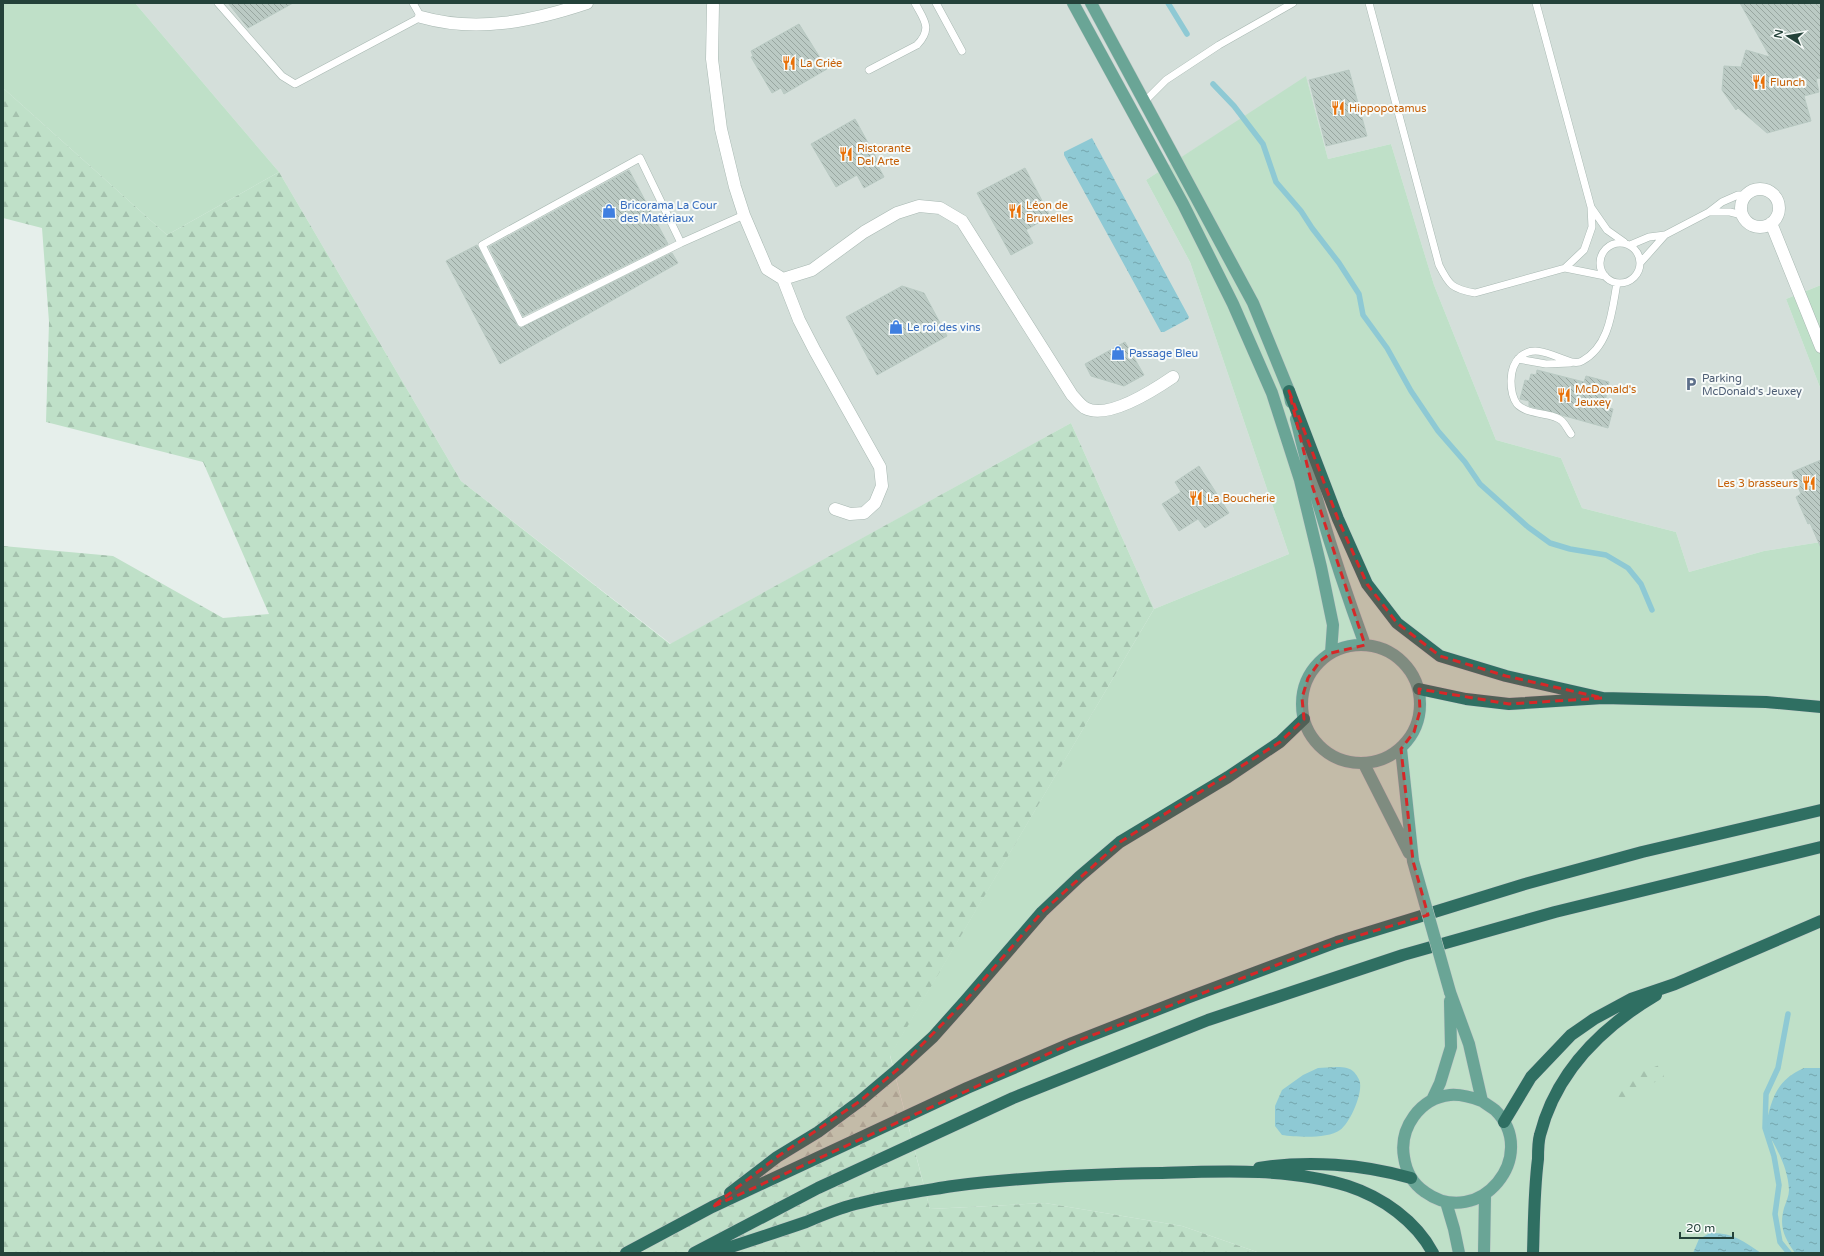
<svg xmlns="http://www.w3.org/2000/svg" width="1824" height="1256" font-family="'Varela Round',sans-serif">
<defs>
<pattern id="forest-firs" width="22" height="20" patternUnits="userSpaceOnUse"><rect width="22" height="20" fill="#bfe0c8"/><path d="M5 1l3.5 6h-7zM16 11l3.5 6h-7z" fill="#a4c1ad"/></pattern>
<pattern id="water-ripples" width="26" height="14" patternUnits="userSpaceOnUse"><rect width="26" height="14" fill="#8ec9d4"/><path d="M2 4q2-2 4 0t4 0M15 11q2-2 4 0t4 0" fill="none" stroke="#74a5ad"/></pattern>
<pattern id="building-back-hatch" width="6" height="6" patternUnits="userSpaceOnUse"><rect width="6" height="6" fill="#bbcac4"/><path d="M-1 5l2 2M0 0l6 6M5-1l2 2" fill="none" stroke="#98a6a0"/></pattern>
</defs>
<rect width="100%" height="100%" fill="#e6efeb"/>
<path fill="#d4dfda" d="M 135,3 L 1821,3 L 1821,285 L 1786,299 L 1821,390 L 1821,542 L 1764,551 L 1689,572 L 1676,532 L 1582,508 L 1561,458 L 1496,440 L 1434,285 L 1391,144 L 1328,159 L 1306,77 L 1146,180 L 1190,262 L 1289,554 L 1154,609 L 1071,423 L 671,644 L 461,481 L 279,172 Z"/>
<path fill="#bfe0c8" d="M 3,3 L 135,3 L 279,172 L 167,235 L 3,88 Z
M 1306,76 L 1328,159 L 1391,144 L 1434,285 L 1496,440 L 1561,458 L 1582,508 L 1676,532 L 1689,572 L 1764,551 L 1821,542 L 1821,1253 L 1260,1253 L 1182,1226 L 1045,1203 L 930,1209 L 890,1055 L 1154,609 L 1289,554 L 1190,262 L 1146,180 Z
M 1821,285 L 1821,390 L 1786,299 Z"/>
<path fill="url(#forest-firs)" d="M 3,88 L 167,235 L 279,172 L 461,481 L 670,644 L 1071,423 L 1154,609 L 890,1056 L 930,1209 L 1045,1203 L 1182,1226 L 1260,1253 L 3,1253 L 3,546 L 113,556 L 223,618 L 269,614 L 203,462 L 46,422 L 49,322 L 42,228 L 3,218 Z
M 1662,1064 L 1664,1079 L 1638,1088 L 1622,1104 L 1610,1098 L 1625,1078 Z"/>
<path fill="url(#water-ripples)" d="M 1092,138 L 1189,317 L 1188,319 L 1164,332 L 1161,332 L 1064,155 L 1064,152 Z
M 1318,1068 C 1328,1068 1347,1064 1354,1072 C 1356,1074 1360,1080 1360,1083 C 1362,1095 1350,1123 1340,1130 C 1328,1139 1296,1137 1282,1135 L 1275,1126 L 1275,1106 L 1282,1090 L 1303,1075 Z
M 1804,1068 L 1821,1068 L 1821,1253 L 1795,1253 C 1784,1237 1779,1227 1784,1208 C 1786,1202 1789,1196 1789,1190 C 1788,1167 1776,1147 1765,1128 C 1772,1099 1775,1081 1804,1068 Z
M 1710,1233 C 1731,1232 1744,1241 1761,1253 L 1693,1253 L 1699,1239 Z"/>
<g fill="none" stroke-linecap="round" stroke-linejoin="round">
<path stroke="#8ec9d4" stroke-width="5.5" d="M 1168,3 L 1187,34
M 1213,84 L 1234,106 L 1263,144 L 1276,182 L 1301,211 L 1312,228 L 1339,263 L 1359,294 L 1363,315 L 1387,348 L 1411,391 L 1438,431 L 1465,462 L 1480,484 L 1528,527 L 1550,543 L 1570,549 L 1606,555 L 1628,568 L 1641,584 L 1652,610
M 1788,1014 L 1778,1068 L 1766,1094 L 1765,1128 L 1774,1156 L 1779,1185 L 1775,1214 L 1780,1242 L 1789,1253"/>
</g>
<path fill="url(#building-back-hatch)" stroke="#b8c9c2" d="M 228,3 L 293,3 L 248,28 Z
M 1740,3 L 1821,3 L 1821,78 L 1816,79 L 1819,92 L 1804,96 L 1811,121 L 1767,133 L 1738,108 L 1736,110 L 1722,90 L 1724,66 L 1741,67 L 1746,50 L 1770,57 Z
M 799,24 L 827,69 L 784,94 L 781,88 L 772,93 L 751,57 L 753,56 L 751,51 Z
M 1349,70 L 1367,136 L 1326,146 L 1309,80 Z
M 855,119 L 879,163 L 877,164 L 884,177 L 864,188 L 857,175 L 836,187 L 811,144 Z
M 1025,168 L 1050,216 L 1026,230 L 1033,243 L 1011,255 L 977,193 Z
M 629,170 L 668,244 L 523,316 L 489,247 Z
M 477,245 L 517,325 L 520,328 L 672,253 L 678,263 L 500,364 L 446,261 Z
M 902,286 L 924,293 L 947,336 L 877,375 L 846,317 Z
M 1125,342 L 1144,375 L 1124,386 L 1091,376 L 1085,364 Z
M 1537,370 L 1584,382 L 1586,376 L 1609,382 L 1604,407 L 1613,409 L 1608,428 L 1529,406 L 1529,401 L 1520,399 L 1525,380 L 1529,381 L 1531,374 L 1536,375 Z
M 1821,460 L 1821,548 L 1810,523 L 1808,524 L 1796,497 L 1801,494 L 1792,472 Z
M 1199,466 L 1229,513 L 1205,528 L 1198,519 L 1179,531 L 1162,504 L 1181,492 L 1175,482 Z"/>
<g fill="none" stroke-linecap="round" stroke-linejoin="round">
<defs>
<path id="lane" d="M 218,3 L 282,76 L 295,84 L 421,17 L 413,3
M 936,3 L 962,51
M 1369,3 L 1439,265 C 1449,285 1452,289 1475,293 L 1565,268 L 1605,276
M 1536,3 L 1591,207 L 1592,227 L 1584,250 L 1565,268
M 869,70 L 917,45 C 933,28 924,20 915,3
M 1144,102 L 1166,80 L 1219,45 L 1293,3
M 1591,207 L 1607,230 L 1624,242
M 1709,212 L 1730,212 L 1742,215
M1600 263a20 20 0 1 1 40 0a20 20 0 1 1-40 0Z
M 681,243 L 640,158 L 482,245 L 521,323 L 681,243 L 744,215
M 1630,245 L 1649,237 L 1665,235 L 1709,212 L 1722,202 L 1738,195 L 1746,195
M 1641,262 L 1665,235
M 1518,359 L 1546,364 L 1570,363
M 1571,434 C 1568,430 1566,425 1562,421 C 1553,412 1528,416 1517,404 C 1512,397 1511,389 1511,381 C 1511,371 1513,363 1521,356 C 1541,340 1568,369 1582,361 C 1610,346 1612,310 1617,283"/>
<path id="street" d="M 713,5 L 712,59 L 721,129 L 735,187 L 744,215 L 767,269 L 783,279 L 799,320 L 815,351 L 880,467 L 882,486 L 875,503 L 864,513 L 850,514 L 835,509
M 421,17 C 477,33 533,21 587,3
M1741 208a19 19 0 1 1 38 0a19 19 0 1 1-38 0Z
M 1771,223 L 1821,347
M 783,279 L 812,270 L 864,232 L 897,213 L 919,206 L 940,208 L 962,221 L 1072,395 C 1076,399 1080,405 1085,408 C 1108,420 1154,390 1173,377"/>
<path id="primary" d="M 1073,3 L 1183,204 L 1233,304 L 1272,393 L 1300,480 L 1321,567 L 1333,625 L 1331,653
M 1091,3 L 1253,303 L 1289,391 L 1291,402
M 1296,419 C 1314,496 1338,571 1365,645
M1302 704a59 59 0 1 1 118 0a59 59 0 1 1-118 0Z
M 1401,749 L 1413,861
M 1364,764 L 1409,853
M 1450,992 L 1469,1044 L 1482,1101 C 1486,1104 1491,1107 1495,1110 C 1541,1155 1479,1231 1425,1192 C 1413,1184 1406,1171 1404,1157 C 1399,1128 1420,1098 1450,1095 C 1461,1094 1471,1097 1482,1101
M 1432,1100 L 1440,1083 L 1451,1047 L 1450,1001
M 1446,1202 L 1454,1229 L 1459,1253
M 1484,1253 L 1485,1195"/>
<path id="highway" d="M 1289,391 L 1338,519 L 1367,584 L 1397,623 L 1440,656 L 1506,676 L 1603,698
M 1419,689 L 1466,699 L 1509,704 L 1603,698 L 1766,702 L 1821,707
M 1504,1122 L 1531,1077 L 1571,1035 L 1594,1019 L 1631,999 L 1675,984 L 1821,921
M 1259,1168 C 1308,1160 1362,1164 1411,1178
M 730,1193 L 777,1157 L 818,1132 L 860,1101 L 898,1069 L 933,1037 L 966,1000 L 1042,912 L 1079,877 L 1120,842 L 1228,777 L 1280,742 L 1304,719
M 626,1253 L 712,1207 L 967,1088 L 1072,1043 L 1187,998 L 1337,942 L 1525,884 L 1642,852 L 1821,810
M 694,1253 L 818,1188 L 1013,1098 L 1208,1020 L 1403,955 L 1555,912 L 1821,847
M 712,1253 C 743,1243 774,1233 806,1222 C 823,1215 841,1207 860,1203 C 890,1195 922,1191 953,1186 C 1023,1177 1092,1174 1162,1173 C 1222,1171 1291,1168 1348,1186 C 1382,1197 1416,1221 1433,1253
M 1533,1253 C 1534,1221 1534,1190 1538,1159 C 1538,1151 1538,1142 1540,1135 C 1556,1072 1602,1027 1656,995"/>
</defs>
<use href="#lane" stroke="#a8b8b2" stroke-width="8"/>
<use href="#street" stroke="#a8b8b2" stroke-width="13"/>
<use href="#primary" stroke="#c2cac8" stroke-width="13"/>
<use href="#highway" stroke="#c2cac8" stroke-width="13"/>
<use href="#lane" stroke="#fff" stroke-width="7"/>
<use href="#street" stroke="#fff" stroke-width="12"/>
<use href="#primary" stroke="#6aa596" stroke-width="12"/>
<use href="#highway" stroke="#2f6f62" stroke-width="12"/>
<defs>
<path id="primary-bridge" d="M 1413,861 L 1450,992"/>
</defs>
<use href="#primary-bridge" stroke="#c2cac8" stroke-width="13" stroke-linecap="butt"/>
<use href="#primary-bridge" stroke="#6aa596" stroke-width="12"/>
</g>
<path fill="#d62828" fill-opacity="0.2" stroke="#d62828" stroke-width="3" stroke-dasharray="8 5" stroke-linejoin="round" d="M 1289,391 L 1338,519 L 1367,584 L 1397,623 L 1440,656 L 1506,676 L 1603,698 L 1509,704 L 1419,689 L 1420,711 L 1414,732 L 1401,749 L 1413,861 L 1428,915 L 1337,942 L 1072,1043 L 712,1207 L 777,1157 L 860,1101 L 898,1069 L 966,1000 L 1042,912 L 1120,842 L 1280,742 L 1304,719 L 1302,698 L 1308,678 L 1320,661 L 1331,653 L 1365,645 L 1312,485 Z"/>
<defs>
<symbol id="restaurant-bare" viewBox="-9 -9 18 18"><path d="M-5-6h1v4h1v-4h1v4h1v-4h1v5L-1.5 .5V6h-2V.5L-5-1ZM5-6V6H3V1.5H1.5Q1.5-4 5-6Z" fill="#e8710a" stroke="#f7fbf9" stroke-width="2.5" paint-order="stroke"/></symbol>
<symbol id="shop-bare" viewBox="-9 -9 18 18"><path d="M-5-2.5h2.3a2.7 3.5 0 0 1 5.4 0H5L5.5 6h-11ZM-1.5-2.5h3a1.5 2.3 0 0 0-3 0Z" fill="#3f7fe0" stroke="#f7fbf9" stroke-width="2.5" paint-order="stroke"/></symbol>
<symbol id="parking-bare" viewBox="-9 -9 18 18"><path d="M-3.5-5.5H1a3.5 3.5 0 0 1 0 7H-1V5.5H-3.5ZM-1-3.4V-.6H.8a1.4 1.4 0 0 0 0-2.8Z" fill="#5c6f8a" stroke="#f7fbf9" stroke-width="2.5" paint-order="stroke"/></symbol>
</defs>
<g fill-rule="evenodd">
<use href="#restaurant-bare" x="779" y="53" width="20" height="20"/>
<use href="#restaurant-bare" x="1749" y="72" width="20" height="20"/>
<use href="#restaurant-bare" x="1328" y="98" width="20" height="20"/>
<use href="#restaurant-bare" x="836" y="144" width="20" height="20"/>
<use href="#shop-bare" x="599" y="201" width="20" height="20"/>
<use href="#restaurant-bare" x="1005" y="201" width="20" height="20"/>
<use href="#shop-bare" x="886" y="317" width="20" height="20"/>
<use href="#shop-bare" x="1108" y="343" width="20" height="20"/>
<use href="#parking-bare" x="1681" y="374" width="20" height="20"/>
<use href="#restaurant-bare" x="1554" y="385" width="20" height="20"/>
<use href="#restaurant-bare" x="1799" y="473" width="20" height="20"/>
<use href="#restaurant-bare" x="1186" y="488" width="20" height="20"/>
</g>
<g text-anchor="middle" stroke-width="4" stroke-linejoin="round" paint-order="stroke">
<g font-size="11" fill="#c56008" stroke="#f7fbf9" text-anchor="start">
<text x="800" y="67">La Criée</text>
<text x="1770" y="86">Flunch</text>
<text x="1349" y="112">Hippopotamus</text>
<text x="857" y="152">Ristorante<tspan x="857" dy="13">Del Arte</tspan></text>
<text x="1026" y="209">Léon de<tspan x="1026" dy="13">Bruxelles</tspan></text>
<text x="1575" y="393">McDonald's<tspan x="1575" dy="13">Jeuxey</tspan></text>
<text x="1798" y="487" text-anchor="end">Les 3 brasseurs</text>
<text x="1207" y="502">La Boucherie</text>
</g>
<g font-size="11" fill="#366cbe" stroke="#f7fbf9" text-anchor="start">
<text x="620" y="209">Bricorama La Cour<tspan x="620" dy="13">des Matériaux</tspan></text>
<text x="907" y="331">Le roi des vins</text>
<text x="1129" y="357">Passage Bleu</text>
</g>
<g font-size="11" fill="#4e5e75" stroke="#f7fbf9" text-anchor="start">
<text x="1702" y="382">Parking<tspan x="1702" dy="13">McDonald's Jeuxey</tspan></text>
</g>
</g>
<rect width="1824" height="1256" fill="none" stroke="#24423a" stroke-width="8"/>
<g transform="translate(1788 36) rotate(282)" stroke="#f7fbf9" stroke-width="3" paint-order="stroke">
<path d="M0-3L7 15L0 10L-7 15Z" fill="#24423a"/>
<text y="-6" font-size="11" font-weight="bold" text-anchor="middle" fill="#24423a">N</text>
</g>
<path d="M1680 1232v6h53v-6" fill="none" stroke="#24423a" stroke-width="2"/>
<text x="1686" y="1232" font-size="12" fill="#24423a" stroke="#f7fbf9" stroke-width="3" paint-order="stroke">20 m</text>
</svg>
